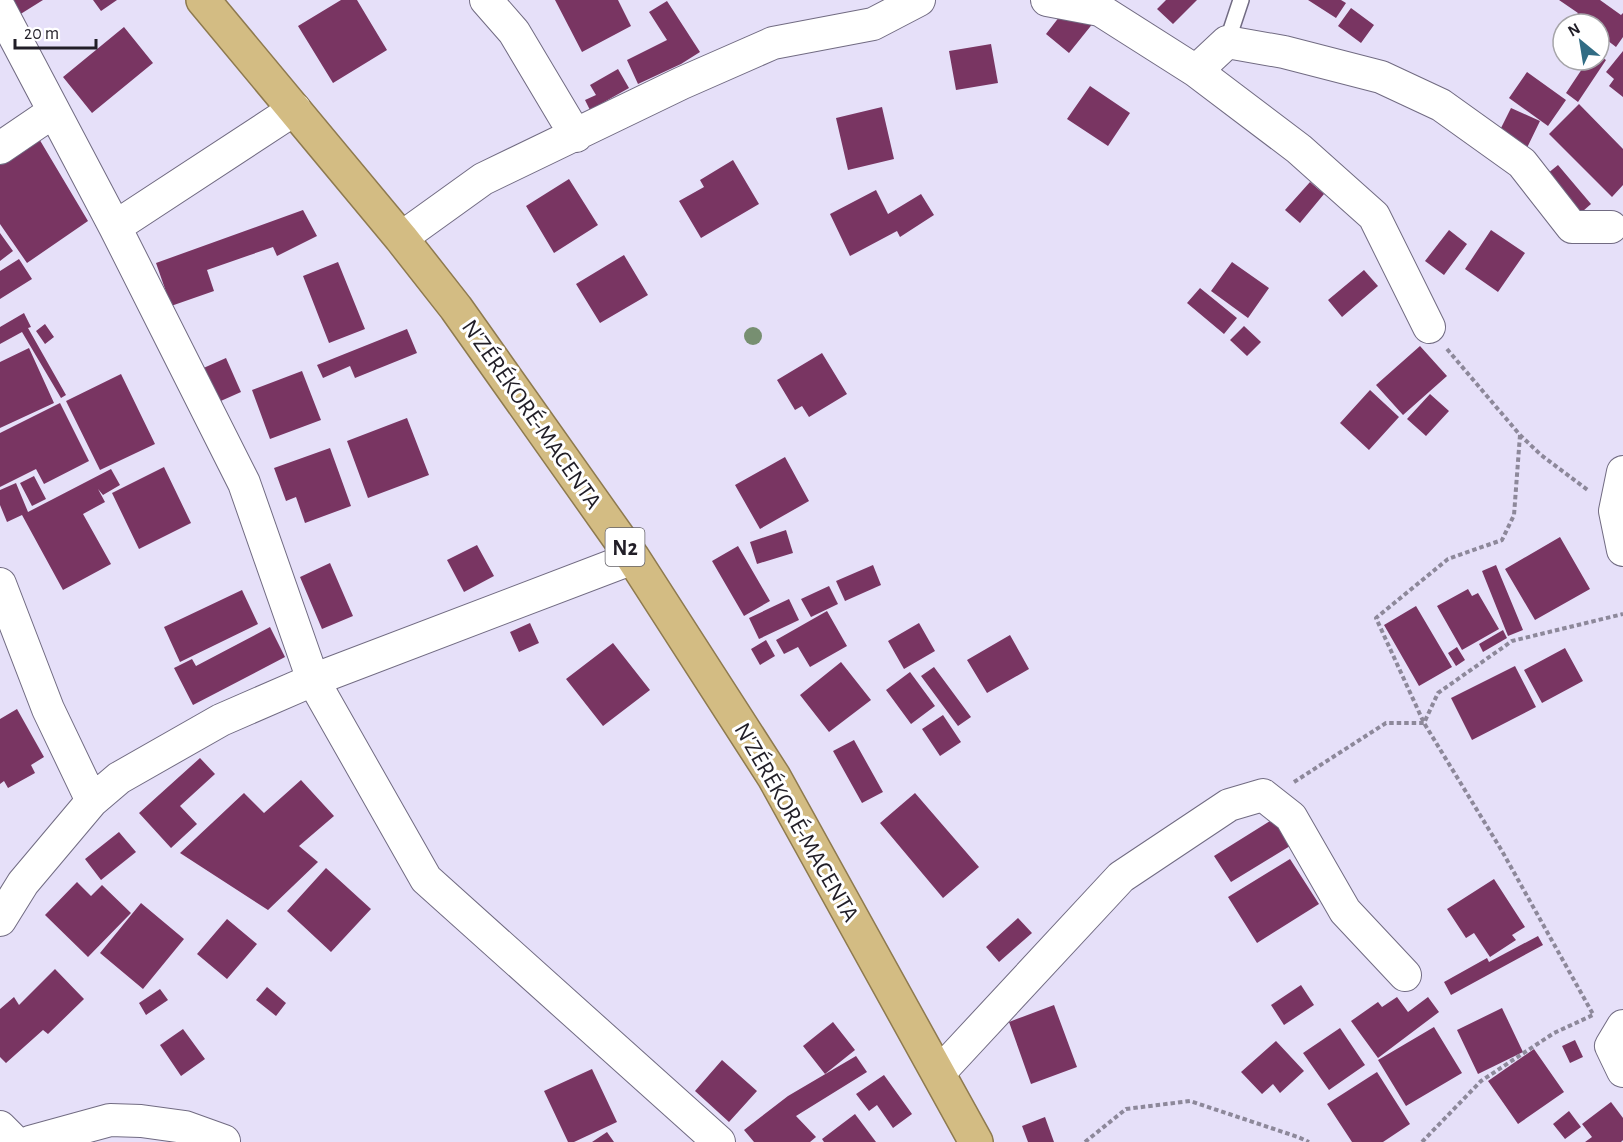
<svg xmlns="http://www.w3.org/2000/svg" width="1623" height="1142" font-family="'Alegreya Sans',sans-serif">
<rect width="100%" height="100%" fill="#e6e0f9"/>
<path fill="#793562" d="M 11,0 L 43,0 L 19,15 Z
M 93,0 L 117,0 L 101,11 Z
M 341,0 L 357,0 L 387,50 L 333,83 L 298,26 Z
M 555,0 L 618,0 L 631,26 L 582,52 Z
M 1166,0 L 1197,0 L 1173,24 L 1157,9 Z
M 1308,0 L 1341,0 L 1346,3 L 1336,18 Z
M 1559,0 L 1600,0 L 1621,15 L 1623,13 L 1623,37 L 1616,47 L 1599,34 L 1599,24 L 1585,24 L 1575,17 L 1578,13 Z
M 667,1 L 700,52 L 681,64 L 638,84 L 627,60 L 667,40 L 649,12 Z
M 1070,3 L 1094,22 L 1069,53 L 1046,34 Z
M 1351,8 L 1374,25 L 1361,43 L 1338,26 Z
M 124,27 L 153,63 L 92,113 L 63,77 Z
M 991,44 L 998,83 L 956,90 L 949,51 Z
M 1623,51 L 1623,97 L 1609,86 L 1614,79 L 1606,72 Z
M 1599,55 L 1606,60 L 1578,102 L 1566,93 L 1588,60 L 1599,60 Z
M 618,69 L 629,88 L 590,110 L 585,100 L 596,95 L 590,85 Z
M 1527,72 L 1566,100 L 1548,126 L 1509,98 Z
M 1090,86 L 1130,113 L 1108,146 L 1067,119 Z
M 1579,104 L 1623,149 L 1623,185 L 1612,197 L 1549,134 Z
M 882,107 L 894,159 L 848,170 L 836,118 Z
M 1511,108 L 1540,121 L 1524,154 L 1495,140 Z
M 38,137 L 88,221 L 27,263 L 0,224 L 0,165 Z
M 733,160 L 759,204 L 701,238 L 679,201 L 704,187 L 700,180 Z
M 1558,165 L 1591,204 L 1575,218 L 1542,178 Z
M 569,179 L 598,225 L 554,253 L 526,206 Z
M 1310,182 L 1324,194 L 1300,223 L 1285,210 Z
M 876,190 L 888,214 L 921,194 L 934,215 L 900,237 L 897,231 L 850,256 L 830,214 Z
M 303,210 L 317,236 L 277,256 L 273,247 L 207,270 L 214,291 L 171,306 L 156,263 Z
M 1449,230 L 1467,244 L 1444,275 L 1425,261 Z
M 1491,230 L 1525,253 L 1498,292 L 1465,269 Z
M 0,233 L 13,251 L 0,261 Z
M 624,255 L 648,295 L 600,323 L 576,284 Z
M 19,259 L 32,279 L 0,299 L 0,271 Z
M 338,262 L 365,329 L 329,343 L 303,276 Z
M 1232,262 L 1269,288 L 1248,318 L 1211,291 Z
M 1364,270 L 1378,286 L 1342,317 L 1328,300 Z
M 1200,288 L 1237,318 L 1224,334 L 1187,303 Z
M 24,313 L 31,327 L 28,328 L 66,395 L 61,398 L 22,332 L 0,344 L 0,327 Z
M 45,324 L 54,337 L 45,344 L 36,331 Z
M 1244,326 L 1261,342 L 1247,356 L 1230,340 Z
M 407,329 L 417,353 L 355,378 L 350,366 L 323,378 L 317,365 Z
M 1420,346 L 1447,376 L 1403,415 L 1376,385 Z
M 29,348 L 54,403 L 0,428 L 0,362 Z
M 822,353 L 847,394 L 809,417 L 802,406 L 795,410 L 777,380 Z
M 226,358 L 241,392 L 214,404 L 199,370 Z
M 302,371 L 321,420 L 270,439 L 252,390 Z
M 121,374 L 155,444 L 100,470 L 66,401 Z
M 1370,390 L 1399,417 L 1369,450 L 1340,423 Z
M 1430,394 L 1449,411 L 1426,436 L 1407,419 Z
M 60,403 L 89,461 L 44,484 L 36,469 L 0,487 L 0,433 Z
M 407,418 L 429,475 L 368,498 L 347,441 Z
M 330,448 L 351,506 L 305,523 L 296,497 L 286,501 L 274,468 Z
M 785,457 L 809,501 L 760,529 L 735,485 Z
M 164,467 L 191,523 L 139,549 L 112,493 Z
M 111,469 L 120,485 L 103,495 L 98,489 L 105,502 L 83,514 L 111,564 L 63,590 L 22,515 L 7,522 L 0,505 L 0,490 L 16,483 L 28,512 Z
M 34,476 L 46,499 L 32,506 L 20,483 Z
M 786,530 L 793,553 L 757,564 L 750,542 Z
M 1560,537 L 1590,589 L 1535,620 L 1505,569 Z
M 477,545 L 494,576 L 464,592 L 447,560 Z
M 738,546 L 770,601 L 744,616 L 712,561 Z
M 330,563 L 353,616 L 322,629 L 300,577 Z
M 873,565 L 881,585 L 845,601 L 836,581 Z
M 1496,565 L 1523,630 L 1508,636 L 1482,571 Z
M 829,586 L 838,604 L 811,617 L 801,599 Z
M 1468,589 L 1472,596 L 1478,593 L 1499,629 L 1462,650 L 1437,606 Z
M 242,590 L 258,624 L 180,662 L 164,627 Z
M 789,599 L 799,620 L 759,639 L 749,618 Z
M 1416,606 L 1452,667 L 1419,686 L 1384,625 Z
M 827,611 L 847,646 L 810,667 L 798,647 L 784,654 L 776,640 Z
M 530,623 L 539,643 L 519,652 L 510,632 Z
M 919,623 L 935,651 L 904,669 L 888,641 Z
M 270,627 L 285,657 L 193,705 L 174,668 L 192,659 L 196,666 Z
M 1503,630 L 1507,638 L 1483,652 L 1479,644 Z
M 1010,635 L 1029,669 L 987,693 L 967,660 Z
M 766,640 L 775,656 L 760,665 L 751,649 Z
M 613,643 L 650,690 L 603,726 L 566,679 Z
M 1457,647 L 1465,660 L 1456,666 L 1448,653 Z
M 1565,648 L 1583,681 L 1542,703 L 1524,670 Z
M 841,662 L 871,700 L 829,732 L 800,695 Z
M 1515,666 L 1536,707 L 1472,740 L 1451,698 Z
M 934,667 L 971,717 L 958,726 L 921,676 Z
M 910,672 L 935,706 L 911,724 L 886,690 Z
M 17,709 L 44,757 L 31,765 L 35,773 L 8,788 L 4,781 L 0,784 L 0,719 Z
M 943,715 L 961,742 L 940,756 L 922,729 Z
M 854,740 L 883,792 L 862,803 L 833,751 Z
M 200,758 L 215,774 L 180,806 L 197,824 L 171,848 L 139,813 Z
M 301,780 L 334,816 L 299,846 L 318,862 L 268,910 L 180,853 L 244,793 L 264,813 Z
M 915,793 L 979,867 L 943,898 L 880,823 Z
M 1273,819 L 1290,846 L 1231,882 L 1214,856 Z
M 119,832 L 136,852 L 101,880 L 85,859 Z
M 1290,859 L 1319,904 L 1257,943 L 1228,897 Z
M 326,868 L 371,909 L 331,952 L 287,911 Z
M 1494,879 L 1525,927 L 1512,935 L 1516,940 L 1490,957 L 1474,933 L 1466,938 L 1447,909 Z
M 77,882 L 91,896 L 102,885 L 131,913 L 88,957 L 45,915 Z
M 141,903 L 184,939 L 143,989 L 100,953 Z
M 1018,918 L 1032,933 L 999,962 L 986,947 Z
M 227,919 L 257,944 L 227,979 L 197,954 Z
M 1538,936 L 1543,945 L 1451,995 L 1444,982 L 1487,958 L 1489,962 Z
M 55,969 L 84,999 L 48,1034 L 43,1030 L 6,1063 L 0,1057 L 0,1009 L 14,997 L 19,1005 Z
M 1301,985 L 1314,1005 L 1284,1025 L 1271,1005 Z
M 267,987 L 286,1003 L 276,1016 L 256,1000 Z
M 160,989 L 168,1000 L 146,1015 L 139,1003 Z
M 1397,997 L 1408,1012 L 1428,997 L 1439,1012 L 1378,1058 L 1351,1021 L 1378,1002 L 1382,1007 Z
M 1054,1005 L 1077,1067 L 1031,1084 L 1009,1022 Z
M 1502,1008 L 1523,1052 L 1478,1074 L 1457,1030 Z
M 833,1022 L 855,1050 L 825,1074 L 803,1046 Z
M 1434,1027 L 1462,1073 L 1406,1106 L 1378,1060 Z
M 1340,1028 L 1365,1065 L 1329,1090 L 1303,1053 Z
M 183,1029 L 205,1059 L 181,1076 L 160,1045 Z
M 1575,1040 L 1583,1057 L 1570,1063 L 1562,1046 Z
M 1276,1041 L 1304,1071 L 1280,1093 L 1273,1084 L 1262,1094 L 1241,1072 Z
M 1534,1049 L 1564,1092 L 1518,1124 L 1488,1081 Z
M 856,1056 L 867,1072 L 796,1116 L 816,1137 L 810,1142 L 754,1142 L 744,1130 L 788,1096 Z
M 722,1060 L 757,1091 L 729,1122 L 695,1091 Z
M 592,1069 L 617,1122 L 574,1142 L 568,1142 L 544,1091 Z
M 1377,1072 L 1410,1124 L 1383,1142 L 1352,1142 L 1327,1104 Z
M 884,1075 L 912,1114 L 893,1128 L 877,1105 L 869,1111 L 856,1094 Z
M 1611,1102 L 1623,1118 L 1623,1140 L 1621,1142 L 1585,1142 L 1592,1137 L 1582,1124 Z
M 1569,1111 L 1581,1127 L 1565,1139 L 1553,1124 Z
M 855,1114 L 876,1142 L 824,1142 L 822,1139 Z
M 1045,1117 L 1054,1142 L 1028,1142 L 1022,1126 Z
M 607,1132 L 614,1142 L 592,1142 Z"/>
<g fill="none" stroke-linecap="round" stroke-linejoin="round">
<defs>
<path id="service" d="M 1227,42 L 1241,0"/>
<path id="minor" d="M 486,0 L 514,32 L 576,136
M 1047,0 L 1100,10 L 1196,71 L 1299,149 L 1374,216 L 1429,327
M 0,9 L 115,227 L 244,483 L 313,680 L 426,879 L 719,1142
M 1196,71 L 1227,42 L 1284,52 L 1381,77 L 1441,105 L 1522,163 L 1572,227 L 1611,227
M 0,148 L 53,112
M 115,227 L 295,109
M 401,238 L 483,179 L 682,83 L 773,43 L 873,24 L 919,0
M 1623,472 L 1615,511 L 1623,550
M 0,584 L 48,709 L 92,801
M 0,920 L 23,883 L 92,801 L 119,778 L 221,720 L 313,680 L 633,558
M 1623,1026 L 1611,1046 L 1623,1071
M 939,1073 L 1121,877 L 1229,805 L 1263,795 L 1291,817 L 1345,911 L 1405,975
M 0,1127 L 15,1142
M 30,1142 L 110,1120 L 141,1121 L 185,1127 L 224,1141"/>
<path id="trunk" d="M 203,0 L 401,238 L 456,308 L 633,558 L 774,777 L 976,1142"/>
</defs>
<use href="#service" stroke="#716b82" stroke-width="18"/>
<use href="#minor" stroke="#716b82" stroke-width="34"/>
<use href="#trunk" stroke="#8e7a4f" stroke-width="36"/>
<path stroke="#8d889a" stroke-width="4" stroke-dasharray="4.5 3" stroke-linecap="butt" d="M 1447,349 L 1520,435 L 1541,455 L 1589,491
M 1520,435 L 1514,515 L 1502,540 L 1448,559 L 1376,618 L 1424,723 L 1502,851 L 1594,1016
M 1294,782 L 1386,723 L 1424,723 L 1438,693 L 1512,641 L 1623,614
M 1085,1142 L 1126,1109 L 1190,1101 L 1298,1137 L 1309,1142
M 1422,1142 L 1481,1081 L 1554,1033 L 1593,1015"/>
<use href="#service" stroke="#fff" stroke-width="15"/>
<use href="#minor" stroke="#fff" stroke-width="32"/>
<use href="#trunk" stroke="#d3bc83" stroke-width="33"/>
</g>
<circle fill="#778f71" cx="753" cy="336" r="9"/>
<g text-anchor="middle" stroke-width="6" stroke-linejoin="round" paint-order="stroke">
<rect fill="#fff" stroke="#646268" stroke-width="1.5" x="605.5" y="528" width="39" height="38" rx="4.5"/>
<g font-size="22" font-weight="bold" fill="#211e27">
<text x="625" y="555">N2</text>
</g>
<g font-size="24" fill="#211e27" stroke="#fff">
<text transform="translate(532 414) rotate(55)" y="8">N'ZÉRÉKORÉ-MACENTA</text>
<text transform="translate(797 822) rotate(60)" y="8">N'ZÉRÉKORÉ-MACENTA</text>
</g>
</g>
<g transform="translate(1581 42) rotate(330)"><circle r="28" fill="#ffffff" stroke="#a6a5a9" stroke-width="1.5"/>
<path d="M0-4.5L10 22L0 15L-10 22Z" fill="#316c84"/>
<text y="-9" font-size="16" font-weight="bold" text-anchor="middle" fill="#211e27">N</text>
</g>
<path d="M15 39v9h81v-9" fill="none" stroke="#211e27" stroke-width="3"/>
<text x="24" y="39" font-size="18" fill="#211e27" stroke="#ffffff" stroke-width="4.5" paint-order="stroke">20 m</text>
</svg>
